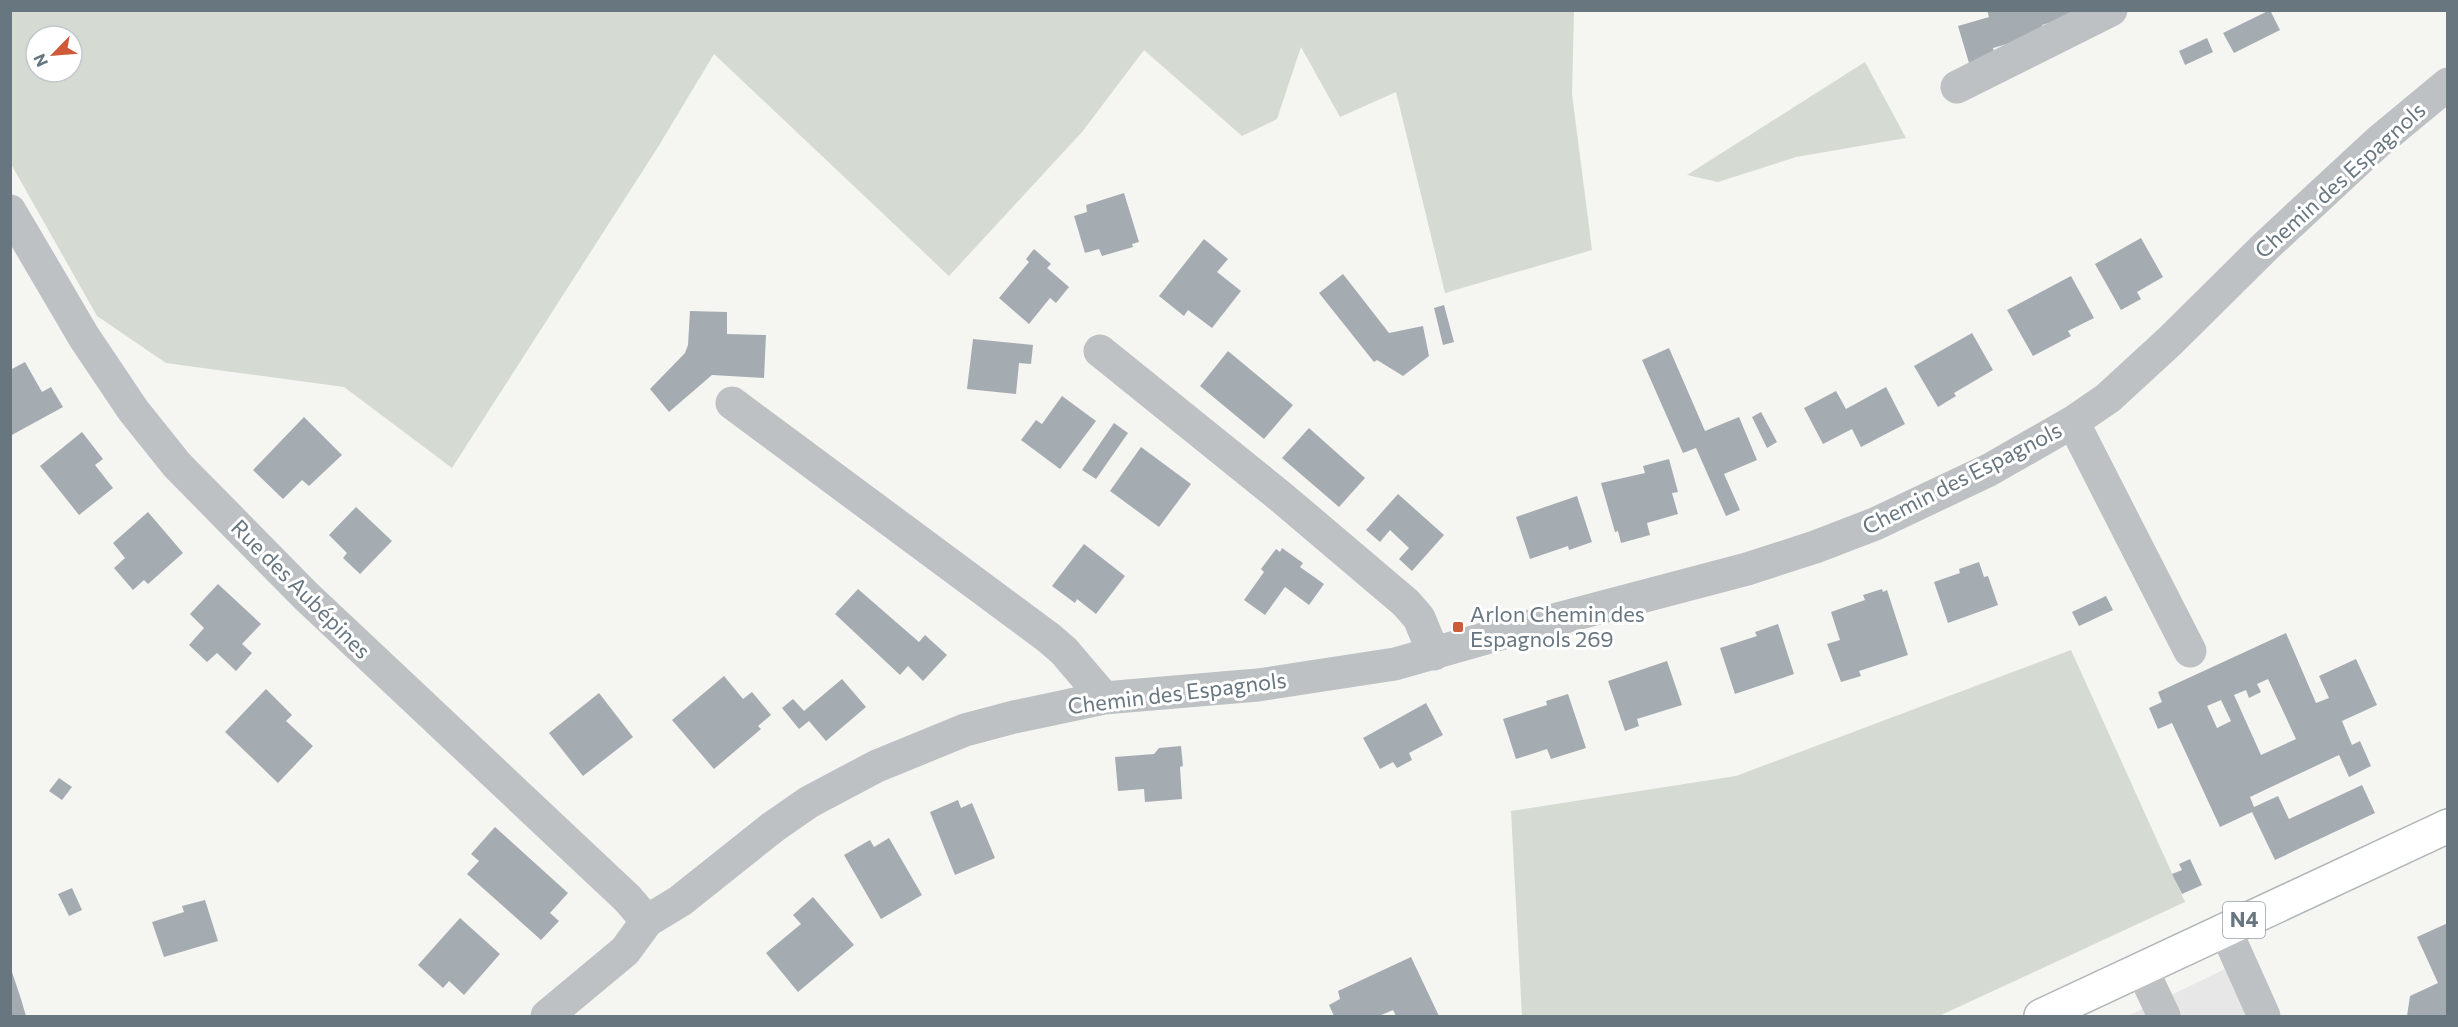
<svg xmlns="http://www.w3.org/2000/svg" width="2458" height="1027" font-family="Commissioner,sans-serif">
<rect width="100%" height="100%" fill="#f5f5f2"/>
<path fill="#e6e7e6" d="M 2227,968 L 2249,1016 L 2128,1016 Z"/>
<path fill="#d5dad2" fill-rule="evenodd" d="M 10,11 L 1574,11 L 1572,94 L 1592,250 L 1445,293 L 1396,92 L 1340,117 L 1301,47 L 1277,119 L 1242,136 L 1144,50 L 1082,132 L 949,276 L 714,54 L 658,147 L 452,468 L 344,387 L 166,363 L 97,316 L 11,164 ZM 36,36 L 72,36 L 72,72 L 36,72 Z
M 1865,62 L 1906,138 L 1796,157 L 1718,182 L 1687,175 Z
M 2071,650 L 2185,902 L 1939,1016 L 1522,1016 L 1511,811 L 1736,776 Z"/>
<path fill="#a5acb1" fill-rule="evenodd" d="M 1987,10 L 2089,10 L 2089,11 L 2042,25 L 2045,33 L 1993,48 L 1995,56 L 1969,63 L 1958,26 L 1989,17 Z
M 2270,10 L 2280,30 L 2234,53 L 2223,33 Z
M 2207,38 L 2213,52 L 2185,65 L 2179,51 Z
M 1124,193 L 1139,242 L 1132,244 L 1133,247 L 1102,256 L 1099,249 L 1085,253 L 1074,216 L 1087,212 L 1086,205 Z
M 2141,238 L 2163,277 L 2137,292 L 2141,299 L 2121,310 L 2095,264 Z
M 1204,239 L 1228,259 L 1217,272 L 1241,291 L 1212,328 L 1188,310 L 1184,316 L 1159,296 Z
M 1034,249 L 1051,264 L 1047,268 L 1069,287 L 1056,303 L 1050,298 L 1029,324 L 999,298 L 1029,262 L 1026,259 Z
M 1343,274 L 1389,333 L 1423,326 L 1429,356 L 1403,376 L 1377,360 L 1374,362 L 1319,293 Z
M 2071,276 L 2094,318 L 2068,331 L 2071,336 L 2033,356 L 2007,310 Z
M 1444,305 L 1454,342 L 1443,345 L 1434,308 Z
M 690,311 L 727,312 L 727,334 L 766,335 L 764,378 L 712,375 L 669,412 L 650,389 L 685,353 L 688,345 Z
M 1972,333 L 1993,370 L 1954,393 L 1956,396 L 1938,407 L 1914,366 Z
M 973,339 L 1033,345 L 1031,364 L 1019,363 L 1016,394 L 967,389 Z
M 1669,348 L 1705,431 L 1739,417 L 1757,460 L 1724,474 L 1740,510 L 1726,516 L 1696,448 L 1683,453 L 1642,360 Z
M 1228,351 L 1293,405 L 1264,439 L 1200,386 Z
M 25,362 L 42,392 L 51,387 L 63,407 L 10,436 L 10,370 Z
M 1886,387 L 1905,424 L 1861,447 L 1852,429 L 1823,444 L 1804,408 L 1836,391 L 1846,409 Z
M 1062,396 L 1096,421 L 1060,469 L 1021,440 L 1036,420 L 1042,424 Z
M 1761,412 L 1777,442 L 1767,448 L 1752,417 Z
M 304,417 L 342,455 L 309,486 L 302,480 L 283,499 L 253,470 Z
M 1114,423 L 1128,433 L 1096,479 L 1082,470 Z
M 1309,428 L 1365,478 L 1339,507 L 1282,458 Z
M 82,432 L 103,459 L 95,465 L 113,488 L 79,515 L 40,466 Z
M 1141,447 L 1191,484 L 1159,527 L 1110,491 Z
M 1669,459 L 1678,492 L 1672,493 L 1678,514 L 1647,523 L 1650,535 L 1621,543 L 1618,531 L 1615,532 L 1601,483 L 1645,473 L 1643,466 Z
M 1398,494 L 1444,535 L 1412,571 L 1399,559 L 1409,548 L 1390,530 L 1380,542 L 1366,530 Z
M 1577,496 L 1592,542 L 1569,550 L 1568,546 L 1530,559 L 1516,517 Z
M 356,507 L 392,541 L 360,574 L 343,558 L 347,553 L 329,535 Z
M 148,512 L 183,553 L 148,584 L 144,580 L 133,590 L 114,568 L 125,558 L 113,543 Z
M 1084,544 L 1125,576 L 1096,614 L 1077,599 L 1075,603 L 1052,586 Z
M 1282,548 L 1303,563 L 1300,567 L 1324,584 L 1309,605 L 1285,587 L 1265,615 L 1244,600 L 1264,572 L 1261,569 L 1276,549 L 1280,552 Z
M 1979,562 L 1984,577 L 1988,576 L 1998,605 L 1948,623 L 1934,582 L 1960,573 L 1959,569 Z
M 218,584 L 261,624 L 242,644 L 252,653 L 236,671 L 217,653 L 207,662 L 189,645 L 204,628 L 190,614 Z
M 858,589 L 919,642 L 925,635 L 947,655 L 923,681 L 908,666 L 900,675 L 835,614 Z
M 1882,589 L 1883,592 L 1887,590 L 1908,655 L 1859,671 L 1861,676 L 1841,682 L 1827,644 L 1840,640 L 1831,612 L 1865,600 L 1863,595 Z
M 2106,596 L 2113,610 L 2079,626 L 2072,612 Z
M 1778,624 L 1794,674 L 1735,694 L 1720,648 L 1757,636 L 1755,632 Z
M 2286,633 L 2316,703 L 2329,698 L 2319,676 L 2356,659 L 2377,705 L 2342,721 L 2352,745 L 2360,741 L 2371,766 L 2349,777 L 2339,755 L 2250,797 L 2254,807 L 2278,796 L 2289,819 L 2362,785 L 2375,813 L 2275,860 L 2252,812 L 2220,827 L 2172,723 L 2158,729 L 2149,708 L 2162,702 L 2158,692 ZM 2268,679 L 2296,739 L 2261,755 L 2234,695 L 2246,690 L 2249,698 L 2261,692 L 2257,684 ZM 2221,700 L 2231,721 L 2217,728 L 2207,706 Z
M 1667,661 L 1682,705 L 1637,719 L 1639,726 L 1625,731 L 1608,681 Z
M 724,676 L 743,699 L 752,692 L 771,715 L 758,726 L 761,729 L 714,769 L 672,720 Z
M 842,679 L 866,707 L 826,741 L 809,721 L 799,729 L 782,708 L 793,699 L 804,711 Z
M 266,689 L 292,715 L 286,721 L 313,746 L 278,783 L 225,732 Z
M 599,693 L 633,737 L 583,776 L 549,733 Z
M 1568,694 L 1586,748 L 1551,759 L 1547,749 L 1516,759 L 1503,719 L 1547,705 L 1546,701 Z
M 1426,703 L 1443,735 L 1409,753 L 1412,760 L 1397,768 L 1393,762 L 1380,769 L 1363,738 Z
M 1181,746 L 1183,766 L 1180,767 L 1182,799 L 1145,802 L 1144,789 L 1118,791 L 1115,757 L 1154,754 L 1159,748 Z
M 59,778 L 72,787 L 62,800 L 49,791 Z
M 958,800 L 961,808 L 972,803 L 995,858 L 955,875 L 930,812 Z
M 495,827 L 568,893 L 550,913 L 559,921 L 541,940 L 467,874 L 479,861 L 471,854 Z
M 889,838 L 922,895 L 881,919 L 844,855 L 870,840 L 874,847 Z
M 2190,859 L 2202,885 L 2182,894 L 2172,874 L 2182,870 L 2179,864 Z
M 72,888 L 82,910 L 69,916 L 58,894 Z
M 813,897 L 854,945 L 798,992 L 766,953 L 801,924 L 793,915 Z
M 205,900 L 218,941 L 164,957 L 152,922 L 184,912 L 182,906 Z
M 460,918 L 500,954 L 464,995 L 449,981 L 443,988 L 418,965 Z
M 2448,923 L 2448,1016 L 2407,1016 L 2410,996 L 2438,983 L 2417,937 Z
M 1411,957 L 1439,1016 L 1396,1016 L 1393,1010 L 1379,1016 L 1334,1016 L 1329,1005 L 1340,999 L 1338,991 Z
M 10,966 L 21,999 L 26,1016 L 10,1016 Z"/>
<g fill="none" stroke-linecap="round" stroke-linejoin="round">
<defs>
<path id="major" d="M 2041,1016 L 2448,826"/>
</defs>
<use href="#major" stroke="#b1b5b8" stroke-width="36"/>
<path stroke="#bdc1c4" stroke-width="33" d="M 1957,87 L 2111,10
M 10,211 L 84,337 L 133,410 L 177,465 L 306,596 L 627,898 L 647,921
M 1100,351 L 1281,497 L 1406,603 L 1419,618 L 1434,654
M 732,403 L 1049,638 L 1064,651 L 1104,698
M 2073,422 L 2190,651
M 2225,929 L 2264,1016
M 2142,969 L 2164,1016
M 547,1016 L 625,951 L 647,921 L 680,901 L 773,827 L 809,802 L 877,766 L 965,730 L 1014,717 L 1104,698 L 1258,685 L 1395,664 L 1504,633 L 1747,569 L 1815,547 L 1875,524 L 1989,470 L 2073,422 L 2108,398 L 2170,341 L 2267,245 L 2378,142 L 2448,84"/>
<use href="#major" stroke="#fff" stroke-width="33"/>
</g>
<rect fill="#ce5a3a" stroke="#fff" stroke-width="2" x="1452" y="621" width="12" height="12" rx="3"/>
<g text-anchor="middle" stroke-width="6" stroke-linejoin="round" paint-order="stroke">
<rect fill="#fff" stroke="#959fa6" stroke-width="1.5" x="2223" y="902" width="42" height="36" rx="4.5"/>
<g font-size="21" font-weight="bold" fill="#687680">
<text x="2244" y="927">N4</text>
</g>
<g font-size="22" fill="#687680" stroke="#fff">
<text transform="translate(2340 180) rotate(-42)" y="8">Chemin des Espagnols</text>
<text transform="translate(1962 478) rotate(-27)" y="8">Chemin des Espagnols</text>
<text transform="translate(301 589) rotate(45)" y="8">Rue des Aubépines</text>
<text transform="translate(1177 693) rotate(-7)" y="8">Chemin des Espagnols</text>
</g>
<g font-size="22" fill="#687680" stroke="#fff" text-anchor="start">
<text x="1470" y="622">Arlon Chemin des<tspan x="1470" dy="25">Espagnols 269</tspan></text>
</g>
</g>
<rect width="2458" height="1027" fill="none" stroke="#687680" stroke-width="24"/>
<g transform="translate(54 54) rotate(245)"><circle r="28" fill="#ffffff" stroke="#c3c8cc" stroke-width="1.5"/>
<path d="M0-4.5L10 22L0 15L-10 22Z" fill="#ce5a3a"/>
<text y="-9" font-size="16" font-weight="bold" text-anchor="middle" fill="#687680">N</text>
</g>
</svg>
